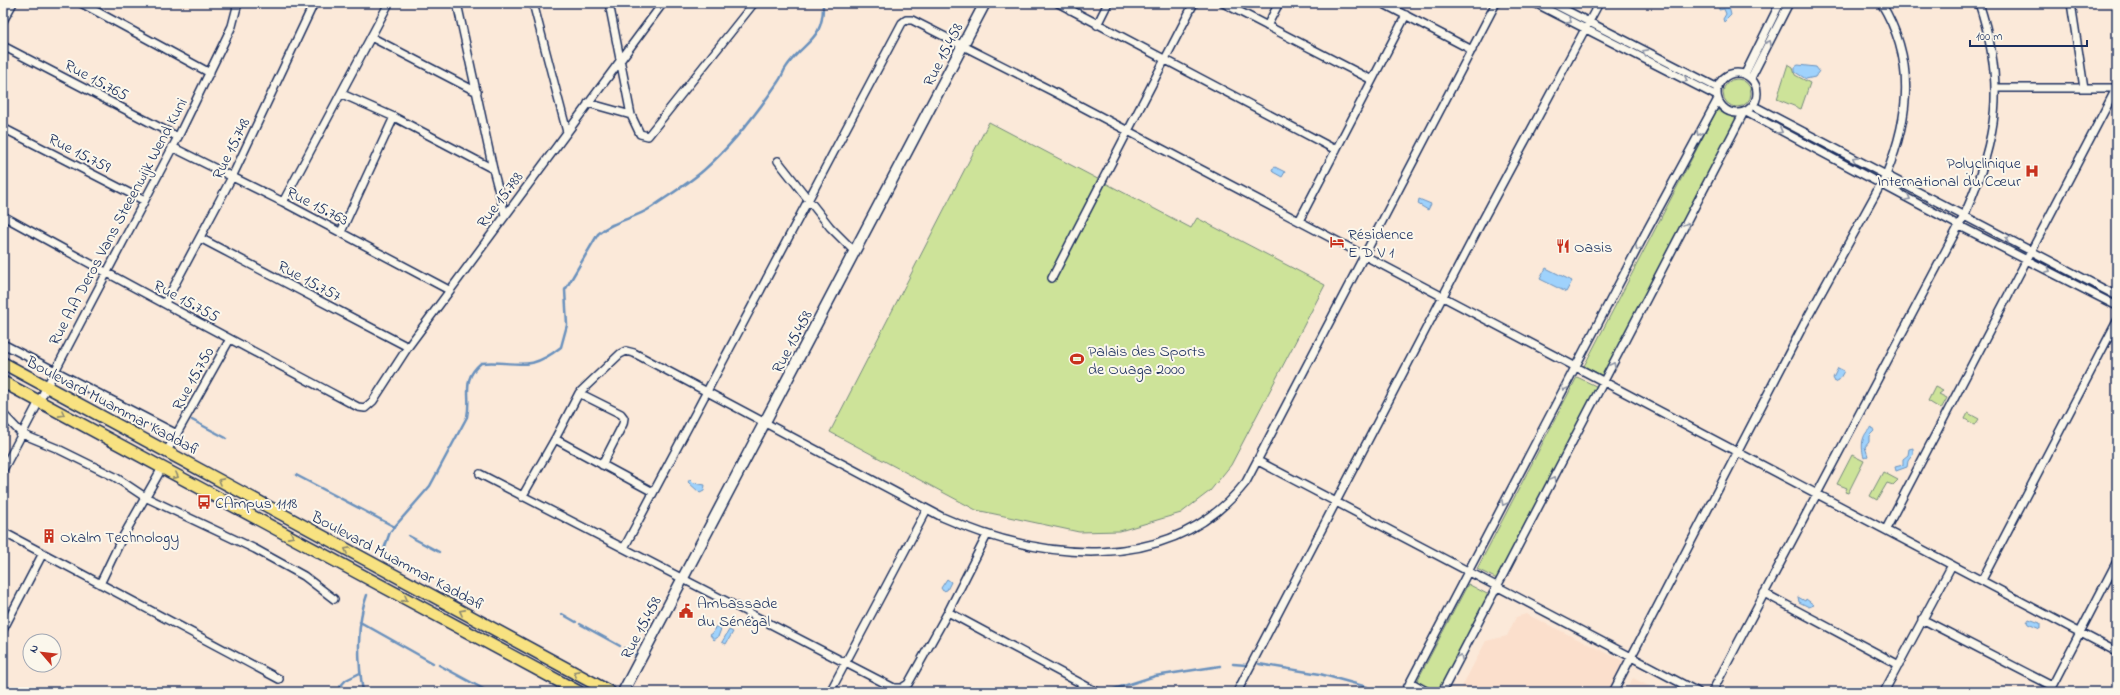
<svg xmlns="http://www.w3.org/2000/svg" width="2120" height="695" font-family="'Indie Flower',sans-serif">
<rect width="100%" height="100%" fill="#fbe9d9"/>
<filter id="ink" filterUnits="userSpaceOnUse"><feTurbulence type="fractalNoise" baseFrequency=".025" numOctaves="2"/><feDisplacementMap in="SourceGraphic" scale="8" xChannelSelector="R" yChannelSelector="G"/><feConvolveMatrix kernelMatrix="1 2 1 2 8 2 1 2 1" color-interpolation-filters="sRGB"/></filter>
<g filter="url(#ink)">
<path fill="#fbdfcc" d="M 1526,614 L 1625,662 L 1610,692 L 1459,692 L 1486,641 L 1507,636 L 1516,617 Z
M 1633,678 L 1661,692 L 1625,692 Z"/>
<path fill="#cde399" stroke="#74897c" d="M 1788,64 L 1793,67 L 1795,75 L 1810,83 L 1801,109 L 1777,99 Z
M1723 93a14 14 0 1 1 28 0a14 14 0 1 1-28 0Z
M 1717,110 L 1739,120 L 1605,377 L 1584,366 Z
M 989,122 L 1191,228 L 1197,218 L 1325,285 L 1231,465 L 1210,491 L 1181,513 L 1120,531 L 1079,532 L 976,510 L 830,432 Z
M 1577,377 L 1598,387 L 1497,579 L 1477,569 Z
M 1935,387 L 1943,391 L 1939,394 L 1947,398 L 1941,409 L 1928,401 Z
M 1968,413 L 1979,419 L 1975,425 L 1965,419 Z
M 1852,455 L 1864,461 L 1848,493 L 1845,492 L 1847,488 L 1837,484 Z
M 1883,472 L 1898,480 L 1893,485 L 1887,483 L 1877,500 L 1870,496 Z
M 1468,584 L 1489,595 L 1439,692 L 1434,692 L 1416,683 Z"/>
<path fill="#9fd2fc" stroke="#6a91bd" d="M 1728,3 L 1731,15 L 1724,22 L 1723,19 L 1726,14 L 1724,9 L 1719,10 L 1719,7 Z
M 1798,65 L 1816,67 L 1819,71 L 1815,77 L 1806,79 L 1795,72 L 1795,67 Z
M 1275,167 L 1285,172 L 1282,177 L 1273,172 L 1272,169 Z
M 1419,199 L 1431,204 L 1428,210 L 1418,204 Z
M 1546,268 L 1572,281 L 1566,292 L 1540,279 Z
M 1838,368 L 1844,371 L 1839,380 L 1835,382 L 1833,378 Z
M 1872,427 L 1874,431 L 1869,436 L 1869,442 L 1865,447 L 1868,456 L 1864,458 C 1861,446 1861,435 1872,427 Z
M 1913,448 L 1913,454 L 1908,461 L 1907,467 L 1896,471 L 1895,467 L 1903,465 L 1903,459 L 1908,455 L 1909,449 Z
M 690,479 L 694,483 L 705,485 L 704,491 L 700,493 L 688,482 Z
M 947,579 L 951,582 L 947,590 L 943,591 L 941,588 Z
M 1798,597 L 1805,601 L 1806,599 L 1814,605 L 1809,607 L 1799,602 Z
M 2029,619 L 2040,623 L 2040,629 L 2028,624 L 2027,622 Z
M 715,627 L 718,627 L 721,629 L 718,637 L 714,640 L 710,635 L 713,633 Z
M 729,630 L 733,632 L 726,644 L 722,642 Z"/>
<g fill="none" stroke-linecap="round" stroke-linejoin="round">
<path stroke="#6a91bd" stroke-width="2.5" d="M 192,420 L 226,438
M 296,475 L 395,527
M 409,536 L 439,552
M 382,555 L 390,532 L 430,486 L 467,417 C 472,394 460,381 481,363 C 518,360 527,374 561,347 L 567,325 L 565,290 L 598,234 C 614,220 635,219 652,207 C 669,195 688,184 704,170 C 732,145 757,113 778,82 C 782,77 783,71 787,66 C 805,40 824,41 823,3
M 562,614 L 576,622
M 360,622 L 433,663
M 580,624 L 620,646
M 624,648 L 636,655
M 1233,664 L 1246,665
M 1259,664 L 1320,674 L 1367,687
M 439,665 L 489,692
M 1111,690 L 1155,676 L 1220,666
M 335,692 L 346,680 L 360,673
M 363,692 C 358,663 356,623 367,595"/>
<defs>
<path id="street" d="M 81,3 L 210,73
M 457,3 L 493,169 L 505,215
M 533,3 L 567,132
M 609,3 L 631,115 L 640,134 L 648,136 L 754,3
M 1058,3 L 1336,150
M 1223,3 L 1372,80
M 1382,3 L 1472,50
M 1535,3 L 1717,96
M 1552,3 L 1718,88
M 2071,3 L 2084,88
M 1070,10 L 1074,3
M 3,21 L 13,3
M 1097,25 L 1108,3
M 1267,26 L 1279,3
M 371,37 L 477,92
M 3,46 L 178,137
M1717 93a20 20 0 1 1 40 0a20 20 0 1 1-40 0Z
M 1745,74 L 1780,3
M 1751,78 L 1789,3
M 1997,88 L 2117,88
M 342,94 L 394,117 L 493,169
M 588,103 L 631,115
M 1754,106 L 2117,296
M 1746,112 L 1958,225 L 2117,306
M 3,128 L 143,200
M 172,147 L 283,202 L 449,290
M 778,161 L 830,227 L 854,251
M 283,202 L 389,3
M 3,216 C 121,281 239,344 358,407 L 365,408 L 373,401 L 408,347 L 663,3
M 1299,221 L 1406,15
M 341,232 L 394,117
M 200,238 L 408,347
M 1052,278 L 1194,3
M 165,303 L 232,177 L 314,3
M 3,344 L 177,434
M 579,393 L 621,414 L 624,418 L 623,424 L 602,465
M 3,414 L 22,434 L 56,448 L 115,477 L 145,497 L 255,549 L 304,576 L 334,599
M 555,439 L 653,492
M 167,451 L 230,339
M 1258,461 L 1698,692
M 3,470 L 178,137 L 232,26 L 238,3
M 480,474 L 894,688 L 902,688 L 908,684 L 948,612 L 987,535
M 522,497 L 555,439 L 579,393 L 620,354 L 626,351 L 634,353 L 942,517 C 1041,561 1171,577 1246,482 L 1496,3
M 1886,529 L 2117,87
M 3,532 L 279,679
M 624,548 L 902,23 L 906,20 L 912,20 L 1052,91 L 2117,652
M 1982,580 L 2117,321
M 100,584 L 121,540 L 162,468
M 1764,593 L 1899,665
M 948,612 L 1097,692
M 1922,619 L 2052,686
M 3,630 L 43,553
M 1410,682 L 1428,692
M 830,692 L 927,509
M 1237,692 L 1479,227 L 1599,3
M 1405,692 L 1646,232 L 1718,99
M 1442,692 L 1744,112
M 1613,692 L 1804,324 L 1886,175 C 1910,116 1916,60 1881,3
M 1712,692 L 1964,216 C 1998,138 2006,85 1979,3
M 1884,692 L 1952,565
M 2049,692 L 2117,561"/>
<path id="secondary" d="M 623,692 L 985,3"/>
<path id="primary" d="M 3,363 L 610,692
M 3,382 L 579,692"/>
</defs>
<use href="#street" stroke="#1b2f5e" stroke-width="10"/>
<use href="#secondary" stroke="#1b2f5e" stroke-width="13"/>
<use href="#primary" stroke="#1b2f5e" stroke-width="14"/>
<use href="#street" stroke="#fbf7ec" stroke-width="7"/>
<use href="#secondary" stroke="#fbf7ec" stroke-width="10"/>
<use href="#primary" stroke="#f8e281" stroke-width="11"/>
</g>
<defs><path id="oneway-chevron" d="M-2-3.5L2.5 0L-2 3.5" fill="none" stroke-width="1.6" stroke-linecap="round" stroke-linejoin="round"/></defs>
<g stroke="#8b93a5">
<use href="#oneway-chevron" transform="translate(1569 21) rotate(28)"/>
<use href="#oneway-chevron" transform="translate(1769 43) rotate(-63)"/>
<use href="#oneway-chevron" transform="translate(1645 52) rotate(-152)"/>
<use href="#oneway-chevron" transform="translate(1685 80) rotate(27)"/>
<use href="#oneway-chevron" transform="translate(1780 131) rotate(28)"/>
<use href="#oneway-chevron" transform="translate(1699 133) rotate(118)"/>
<use href="#oneway-chevron" transform="translate(1855 159) rotate(-152)"/>
<use href="#oneway-chevron" transform="translate(1908 198) rotate(27)"/>
<use href="#oneway-chevron" transform="translate(1687 225) rotate(-62)"/>
<use href="#oneway-chevron" transform="translate(2008 239) rotate(-153)"/>
<use href="#oneway-chevron" transform="translate(1638 248) rotate(117)"/>
<use href="#oneway-chevron" transform="translate(2048 270) rotate(27)"/>
<use href="#oneway-chevron" transform="translate(1613 365) rotate(-63)"/>
<use href="#oneway-chevron" transform="translate(1564 388) rotate(118)"/>
<use href="#oneway-chevron" transform="translate(1553 480) rotate(-62)"/>
<use href="#oneway-chevron" transform="translate(1504 503) rotate(118)"/>
<use href="#oneway-chevron" transform="translate(1460 657) rotate(-62)"/>
</g>
<g stroke="#8a8870">
<use href="#oneway-chevron" transform="translate(62 414) rotate(29)"/>
<use href="#oneway-chevron" transform="translate(176 476) rotate(28)"/>
<use href="#oneway-chevron" transform="translate(221 481) rotate(-151)"/>
<use href="#oneway-chevron" transform="translate(291 536) rotate(29)"/>
<use href="#oneway-chevron" transform="translate(347 550) rotate(-152)"/>
<use href="#oneway-chevron" transform="translate(405 599) rotate(29)"/>
<use href="#oneway-chevron" transform="translate(462 612) rotate(-152)"/>
<use href="#oneway-chevron" transform="translate(576 673) rotate(-152)"/>
</g>
</g>
<defs>
<symbol id="hospital-bare" viewBox="-9 -9 18 18"><path d="M-5-5h3v3.5h4V-5h3V5h-3V1.5h-4V5h-3Z" fill="#c8321e" stroke="#fbf7ec" stroke-width="2.5" paint-order="stroke"/></symbol>
<symbol id="hotel-bare" viewBox="-9 -9 18 18"><path d="M-6-4.5h1.5V1H6V5H4.5V3h-9V5H-6ZM-4 0a1.8 1.8 0 1 1 3.6 0ZM.5 0V-2.5h3Q6-2.5 6 0Z" fill="#c8321e" stroke="#fbf7ec" stroke-width="2.5" paint-order="stroke"/></symbol>
<symbol id="restaurant-bare" viewBox="-9 -9 18 18"><path d="M-5-6h1v4h1v-4h1v4h1v-4h1v5L-1.5 .5V6h-2V.5L-5-1ZM5-6V6H3V1.5H1.5Q1.5-4 5-6Z" fill="#c8321e" stroke="#fbf7ec" stroke-width="2.5" paint-order="stroke"/></symbol>
<symbol id="stadium-bare" viewBox="-9 -9 18 18"><path d="M0-5a6.5 5 0 1 0 0 10a6.5 5 0 1 0 0-10ZM-3.5-1.8h7v3.6h-7Z" fill="#c8321e" stroke="#fbf7ec" stroke-width="2.5" paint-order="stroke"/></symbol>
<symbol id="bus-bare" viewBox="-9 -9 18 18"><path d="M-5-6H5V4H4V6H2V4H-2V6H-4V4H-5ZM-3.5-4V0h7V-4ZM-3.5 1.2v1.5H-2V1.2ZM2 1.2v1.5H3.5V1.2Z" fill="#c8321e" stroke="#fbf7ec" stroke-width="2.5" paint-order="stroke"/></symbol>
<symbol id="building-bare" viewBox="-9 -9 18 18"><path d="M-4-6H4V6H1V3H-1V6H-4ZM-2.5-4.3h1.7v1.8h-1.7ZM.8-4.3h1.7v1.8H.8ZM-2.5-1h1.7V.8h-1.7ZM.8-1h1.7V.8H.8Z" fill="#c8321e" stroke="#fbf7ec" stroke-width="2.5" paint-order="stroke"/></symbol>
<symbol id="civic-bare" viewBox="-9 -9 18 18"><path d="M-.6-6.5H3V-4.5H.6V-3L4-1V1h2V6H-6V1h2V-1L-.6-3ZM-1.2 2.5V6h2.4V2.5Z" fill="#c8321e" stroke="#fbf7ec" stroke-width="2.5" paint-order="stroke"/></symbol>
</defs>
<g fill-rule="evenodd">
<use href="#hospital-bare" x="2022" y="161" width="20" height="20"/>
<use href="#hotel-bare" x="1327" y="232" width="20" height="20"/>
<use href="#restaurant-bare" x="1553" y="236" width="20" height="20"/>
<use href="#stadium-bare" x="1067" y="349" width="20" height="20"/>
<use href="#bus-bare" x="194" y="492" width="20" height="20"/>
<use href="#building-bare" x="39" y="526" width="20" height="20"/>
<use href="#civic-bare" x="676" y="601" width="20" height="20"/>
</g>
<g text-anchor="middle" stroke-width="4" stroke-linejoin="round" paint-order="stroke">
<g font-size="16" fill="#1b2f5e" stroke="#fbf7ec">
<text transform="translate(942 54) rotate(-63)" y="6">Rue 15.458</text>
<text transform="translate(97 79) rotate(28)" y="6">Rue 15.765</text>
<text transform="translate(230 148) rotate(-64)" y="6">Rue 15.748</text>
<text transform="translate(80 152) rotate(27)" y="6">Rue 15.759</text>
<text transform="translate(499 199) rotate(-53)" y="6">Rue 15.788</text>
<text transform="translate(318 205) rotate(27)" y="6">Rue 15.763</text>
<text transform="translate(117 221) rotate(-62)" y="6">Rue A.A Deros Vans Steeenwijk Wend Kuni</text>
<text transform="translate(310 280) rotate(28)" y="6">Rue 15.757</text>
<text transform="translate(187 300) rotate(28)" y="6">Rue 15.755</text>
<text transform="translate(791 341) rotate(-62)" y="6">Rue 15.458</text>
<text transform="translate(192 378) rotate(-61)" y="6">Rue 15.750</text>
<text transform="translate(114 405) rotate(28)" y="6">Boulevard Muammar Kaddafi</text>
<text transform="translate(399 560) rotate(28)" y="6">Boulevard Muammar Kaddafi</text>
<text transform="translate(640 627) rotate(-62)" y="6">Rue 15.458</text>
</g>
<g font-size="16" fill="#1b2f5e" stroke="#fbf7ec" text-anchor="start">
<text x="2021" y="168" text-anchor="end">Polyclinique<tspan x="2021" dy="18">International du Cœur</tspan></text>
<text x="1348" y="239">Résidence<tspan x="1348" dy="18">E D V 1</tspan></text>
<text x="1574" y="252">Oasis</text>
<text x="1088" y="356">Palais des Sports<tspan x="1088" dy="18">de Ouaga 2000</tspan></text>
<text x="215" y="508">CAmpus 1118</text>
<text x="60" y="542">Okalm Technology</text>
<text x="697" y="608">Ambassade<tspan x="697" dy="18">du Sénégal</tspan></text>
</g>
</g>
<rect width="2120" height="695" fill="none" stroke="#fbf7ec" stroke-width="16"/>
<rect x="8" y="8" width="2104" height="679" fill="none" stroke="#1b2f5e" stroke-width="1.5" filter="url(#ink)"/>
<g transform="translate(42 653) rotate(298)"><circle r="19" fill="#fbf7ec" stroke="#a1a7b3"/>
<path d="M0-3L7 15L0 10L-7 15Z" fill="#c8321e"/>
<text y="-6" font-size="11" font-weight="bold" text-anchor="middle" fill="#1b2f5e">N</text>
</g>
<path d="M1970 40v6h117v-6" fill="none" stroke="#1b2f5e" stroke-width="2"/>
<text x="1976" y="40" font-size="12" fill="#1b2f5e" stroke="#fbf7ec" stroke-width="3" paint-order="stroke">100 m</text>
</svg>
